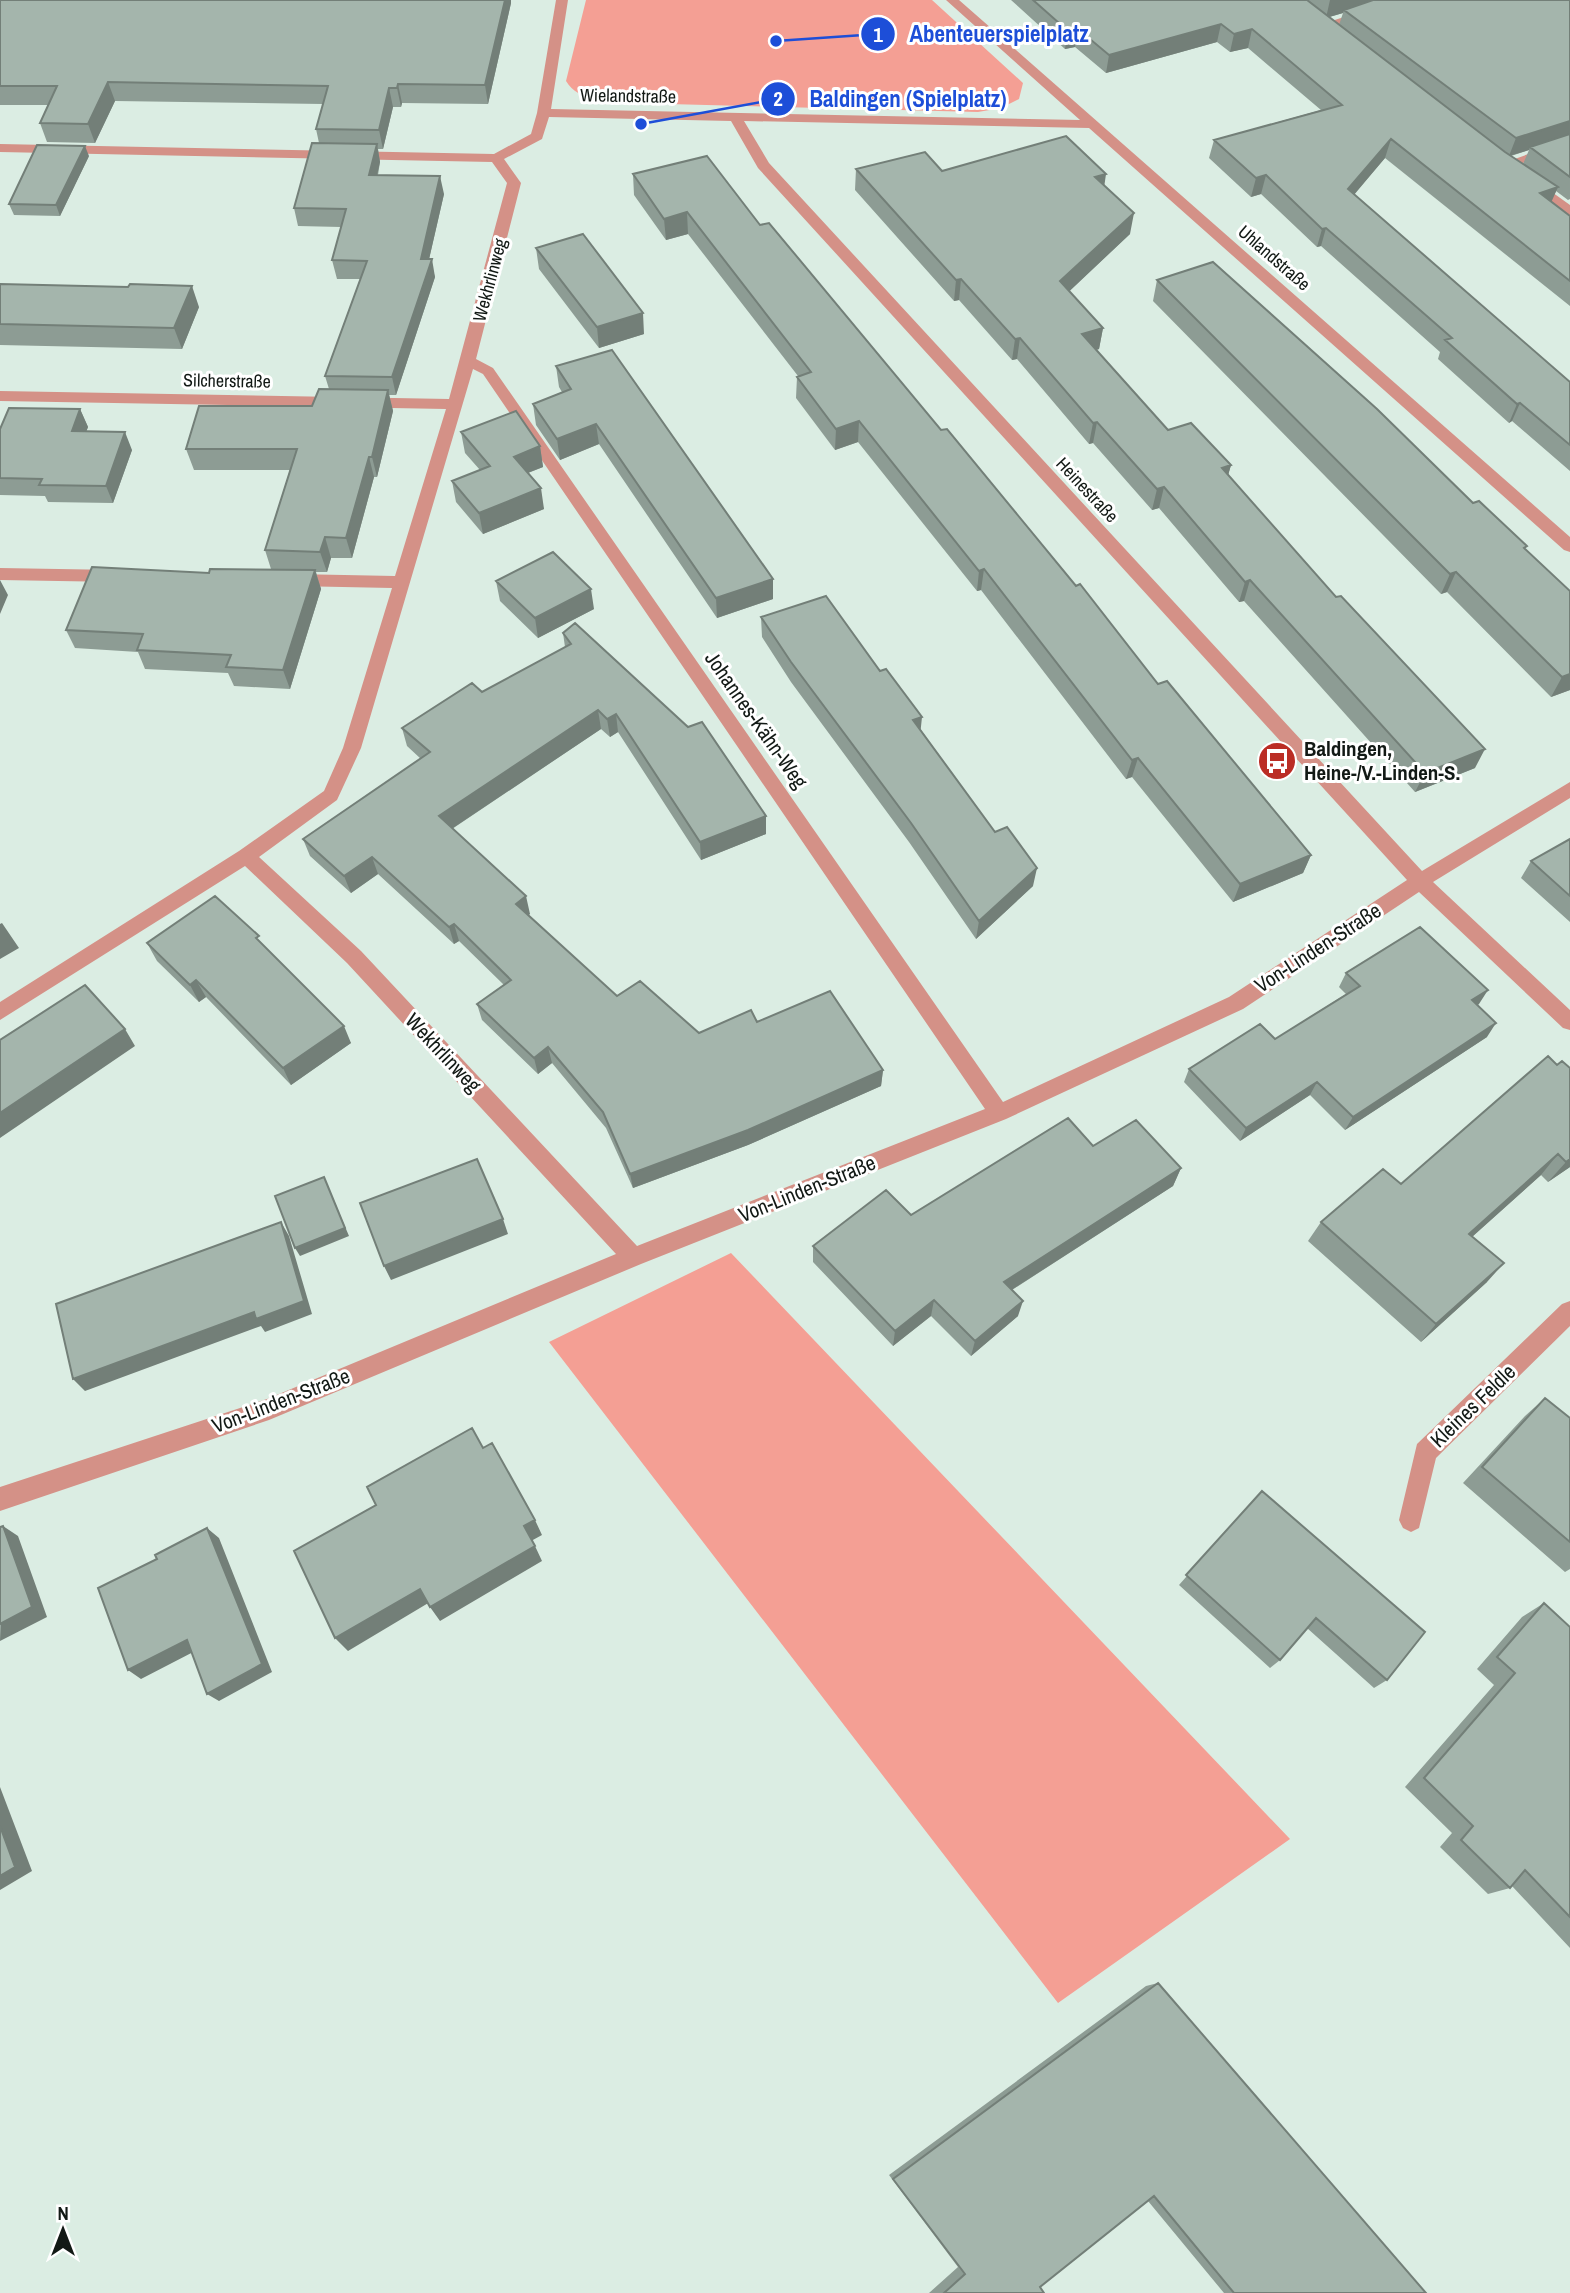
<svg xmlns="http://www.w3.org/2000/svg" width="1570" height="2293" font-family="'Archivo Narrow',sans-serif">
<rect width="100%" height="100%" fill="#dbede3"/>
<path fill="#f49f94" d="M 586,0 L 932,0 L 1023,83 L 1019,99 L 1001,108 L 978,112 L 630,103 C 607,101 579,102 566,81 Z
M 731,1253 L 1290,1839 L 1058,2003 L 549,1342 Z"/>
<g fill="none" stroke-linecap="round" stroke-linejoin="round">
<path fill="#d49187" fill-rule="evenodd" d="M 556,0 L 568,0 L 551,109 L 1080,120 L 946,0 L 959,0 L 1570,537 L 1570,552 L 1564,550 L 1089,128 L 744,121 L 769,163 L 1422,871 L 1570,782 L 1570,798 L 1433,882 L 1570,1010 L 1570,1030 L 1563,1028 L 1419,892 L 1243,1009 L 1006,1119 L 641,1264 L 269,1420 L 0,1511 L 0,1487 L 267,1399 L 616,1254 L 347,963 L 245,866 L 0,1020 L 0,1002 L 239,851 L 324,791 L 343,748 L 392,588 L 293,586 L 285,580 L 293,574 L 395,576 L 446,409 L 0,401 L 0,391 L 449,399 L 507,183 L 492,162 L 0,152 L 0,144 L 494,154 L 531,134 L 537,113 ZM 549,117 L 731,121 L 758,168 L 1407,880 L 1229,997 L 1003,1102 L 493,368 L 476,359 L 521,183 L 504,159 L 542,139 ZM 473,369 L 483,374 L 985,1109 L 637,1246 L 361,951 L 259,857 L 337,800 L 361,748 Z
M 1397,0 L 1416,0 L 1326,29 L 1316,26 Z
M 1570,139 L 1570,147 L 1505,169 L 1498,165 Z
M 1525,180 L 1535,180 L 1570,205 L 1570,216 L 1525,186 Z
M 0,568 L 117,570 L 125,576 L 117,582 L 0,580 Z
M 1570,1301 L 1570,1326 L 1436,1458 L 1419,1528 L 1411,1532 L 1403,1528 L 1399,1520 L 1417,1444 L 1562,1304 Z"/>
</g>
<path fill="#8d9c94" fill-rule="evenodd" d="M 0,0 L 511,3 L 488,104 L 402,103 L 401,107 L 393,107 L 383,149 L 378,149 L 380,162 L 378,175 L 444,194 L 429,259 L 435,277 L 396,395 L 389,395 L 393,411 L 377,477 L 374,477 L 352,558 L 331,558 L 327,572 L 316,572 L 321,589 L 290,689 L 234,686 L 228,673 L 145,669 L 138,652 L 75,648 L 66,630 L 209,573 L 271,569 L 265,550 L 290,470 L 194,470 L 186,449 L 312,406 L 329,389 L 325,376 L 361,279 L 337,279 L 332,260 L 341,227 L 298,226 L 294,208 L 319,143 L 316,129 L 323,104 L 115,101 L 95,143 L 47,142 L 40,123 L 48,105 L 0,105 Z
M 1011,0 L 1570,0 L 1570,199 L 1568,200 L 1556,191 L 1551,202 L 1570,216 L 1570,306 L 1385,158 L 1354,194 L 1570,382 L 1570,471 L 1512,421 L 1509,423 L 1438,359 L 1440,352 L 1321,246 L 1317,247 L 1261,194 L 1251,197 L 1209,158 L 1214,140 L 1321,110 L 1248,48 L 1230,52 L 1217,42 L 1106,73 L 1075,47 L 1065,49 ZM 1343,13 L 1339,25 L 1329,17 ZM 1529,150 L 1523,164 L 1511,156 Z
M 89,156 L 60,216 L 14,215 L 9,204 Z
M 856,169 L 942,171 L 1104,185 L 1130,234 L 1069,291 L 1103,328 L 1099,349 L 1096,350 L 1168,430 L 1231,465 L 1228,475 L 1475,768 L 1415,792 L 1244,601 L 1239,602 L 1159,508 L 1152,510 L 1093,443 L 1089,444 L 1017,359 L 1012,360 L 959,300 L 954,301 L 855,190 Z
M 633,174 L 760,225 L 941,430 L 1158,684 L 1311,855 L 1303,873 L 1233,902 L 1132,777 L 1126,779 L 981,590 L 977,591 L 858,442 L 835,450 L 796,398 L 797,377 L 798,376 L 688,234 L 666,240 L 634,195 Z
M 536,248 L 644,334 L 599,348 L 539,269 Z
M 1157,280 L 1473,503 L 1526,550 L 1570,591 L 1570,690 L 1551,697 L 1447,592 L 1441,594 L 1153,301 Z
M 0,284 L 199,307 L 182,349 L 0,345 Z
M 556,366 L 773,579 L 773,599 L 717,618 L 599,444 L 560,460 L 536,425 L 533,404 L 562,392 L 559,387 Z
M 80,409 L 88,427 L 86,432 L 132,450 L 113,503 L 48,502 L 45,496 L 0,495 L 0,429 Z
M 461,432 L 540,446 L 543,467 L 528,473 L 544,509 L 483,534 L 456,502 L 452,481 L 480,470 L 465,453 Z
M 496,581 L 594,609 L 538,638 L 500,601 Z
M 761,617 L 921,730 L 1033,886 L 976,939 L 909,842 L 791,682 L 762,637 Z
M 563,633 L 766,834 L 701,860 L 618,732 L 610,737 L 601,729 L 452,829 L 530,914 L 528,915 L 617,996 L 699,1033 L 757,1022 L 883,1070 L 881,1086 L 748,1145 L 633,1188 L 606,1128 L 552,1063 L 538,1074 L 482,1020 L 477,1004 L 504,985 L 459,941 L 454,944 L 378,874 L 351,893 L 310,856 L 303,839 L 421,759 L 407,746 L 402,728 L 482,692 L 565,647 Z
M 1570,839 L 1570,922 L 1521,878 L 1531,861 Z
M 147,943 L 262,944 L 351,1043 L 291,1085 L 206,997 L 199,1002 L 157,961 Z
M 1346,973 L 1479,1004 L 1477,1005 L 1487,1037 L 1345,1130 L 1310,1095 L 1240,1141 L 1184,1082 L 1189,1069 L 1275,1039 L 1346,994 L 1339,987 Z
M 1548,1056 L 1570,1167 L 1548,1182 L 1541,1175 L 1472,1237 L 1487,1282 L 1421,1342 L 1308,1241 L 1321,1222 L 1401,1184 Z
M 1093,1146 L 1181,1168 L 1173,1186 L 1012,1290 L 1018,1316 L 971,1356 L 931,1316 L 893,1346 L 813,1262 L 813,1246 L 911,1215 Z
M 1545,1398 L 1570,1418 L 1570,1569 L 1565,1572 L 1463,1483 L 1525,1416 Z
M 1262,1491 L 1387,1680 L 1374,1688 L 1307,1628 L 1280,1660 L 1270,1668 L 1179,1585 Z
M 1544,1603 L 1570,1627 L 1570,1948 L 1512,1886 L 1510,1888 L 1488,1894 L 1440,1847 L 1452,1833 L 1405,1787 L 1494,1685 L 1477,1669 L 1522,1617 Z
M 1158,1983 L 1426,2293 L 1224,2293 L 1148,2201 L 1040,2287 L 1044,2293 L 929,2293 L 958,2267 L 889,2175 L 1146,1986 Z"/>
<path fill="#737f78" d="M 505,0 L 511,0 L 511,3 L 488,104 L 485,85 Z
M 1330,0 L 1388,0 L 1344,10 L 1343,13 L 1326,18 Z
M 1221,24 L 1217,42 L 1106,73 L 1109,55 Z
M 1078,29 L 1075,47 L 1065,49 L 1068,31 Z
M 1252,29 L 1248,48 L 1230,52 L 1234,34 Z
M 108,82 L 115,101 L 95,143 L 88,124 Z
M 398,84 L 402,103 L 401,107 L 397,88 Z
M 389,88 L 393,107 L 383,149 L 379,130 Z
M 1570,121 L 1570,137 L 1530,147 L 1529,150 L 1509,156 L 1516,138 Z
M 1391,139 L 1385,158 L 1343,208 L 1348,189 Z
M 377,144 L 380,162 L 373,193 L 369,175 Z
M 85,146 L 89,156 L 60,216 L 56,205 Z
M 1106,174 L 1103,195 L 1095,177 Z
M 1266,175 L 1261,194 L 1251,197 L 1256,178 Z
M 440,176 L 444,194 L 425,277 L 421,259 Z
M 1558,187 L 1550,205 L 1540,193 Z
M 687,212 L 688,234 L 666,240 L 664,219 Z
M 1134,213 L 1130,234 L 1057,303 L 1060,281 Z
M 1326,228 L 1321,246 L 1317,247 L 1322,229 Z
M 432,259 L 435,277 L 396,395 L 392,377 Z
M 961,279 L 959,300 L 954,301 L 956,280 Z
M 192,286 L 199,307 L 182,349 L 174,328 Z
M 643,313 L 644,334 L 599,348 L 597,327 Z
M 1103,328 L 1099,349 L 1079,355 L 1082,334 Z
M 1020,338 L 1017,359 L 1012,360 L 1015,339 Z
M 388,390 L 393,411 L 377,477 L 372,457 Z
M 1520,403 L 1512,421 L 1509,423 L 1517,404 Z
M 80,409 L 88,427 L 79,449 L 72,431 Z
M 859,421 L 858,442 L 835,450 L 836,429 Z
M 1097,422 L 1093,443 L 1089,444 L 1093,423 Z
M 596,424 L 599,444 L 560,460 L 557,439 Z
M 125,432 L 132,450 L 113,503 L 106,486 Z
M 540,446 L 543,467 L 517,477 L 514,457 Z
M 369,457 L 374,477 L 352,558 L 346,538 Z
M 1231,465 L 1225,486 L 1222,468 Z
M 1164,487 L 1159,508 L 1152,510 L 1157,489 Z
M 541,488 L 544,509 L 483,534 L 479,513 Z
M 325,537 L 331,558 L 327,572 L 320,552 Z
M 984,569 L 981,590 L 977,591 L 979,571 Z
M 315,570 L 321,589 L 290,689 L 283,670 Z
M 1456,572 L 1447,592 L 1441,594 L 1450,574 Z
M 773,579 L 773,599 L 717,618 L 716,598 Z
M 0,580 L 8,595 L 0,614 Z
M 1250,580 L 1244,601 L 1239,602 L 1245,582 Z
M 591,589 L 594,609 L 538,638 L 535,618 Z
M 1570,674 L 1570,690 L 1551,697 L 1562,677 Z
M 598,710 L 601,729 L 444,834 L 439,816 Z
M 616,714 L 618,732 L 610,737 L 607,719 Z
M 922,717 L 920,736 L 913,720 Z
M 1485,749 L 1475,768 L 1415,792 L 1425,773 Z
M 1138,758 L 1132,777 L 1126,779 L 1132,760 Z
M 766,816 L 766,834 L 701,860 L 700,842 Z
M 1311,855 L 1303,873 L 1233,902 L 1240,884 Z
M 372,857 L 378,874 L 351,893 L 344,876 Z
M 1037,868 L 1033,886 L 976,939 L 979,921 Z
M 526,896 L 530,914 L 520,921 L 516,904 Z
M 2,923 L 19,948 L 0,959 L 0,924 Z
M 454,924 L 459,941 L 454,944 L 449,927 Z
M 196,980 L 206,997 L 199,1002 L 190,985 Z
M 1488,990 L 1479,1004 L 1463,1014 L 1472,1000 Z
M 1496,1023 L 1487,1037 L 1345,1130 L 1353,1117 Z
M 344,1026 L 351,1043 L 291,1085 L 283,1068 Z
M 125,1029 L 135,1046 L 0,1138 L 0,1113 Z
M 548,1047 L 552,1063 L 538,1074 L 534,1058 Z
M 883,1070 L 881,1086 L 748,1145 L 633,1188 L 630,1174 Z
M 1317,1082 L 1310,1095 L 1240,1141 L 1246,1128 Z
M 1558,1154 L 1541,1175 L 1454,1253 L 1469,1234 Z
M 1570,1159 L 1570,1167 L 1548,1182 L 1566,1162 Z
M 1181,1168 L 1173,1186 L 999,1298 L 1004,1282 Z
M 324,1177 L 349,1236 L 300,1256 L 295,1248 Z
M 503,1219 L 508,1234 L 391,1280 L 384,1266 Z
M 281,1222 L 289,1236 L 312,1314 L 265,1332 L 261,1326 L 85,1391 L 73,1379 Z
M 1504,1263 L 1487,1282 L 1421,1342 L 1436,1324 Z
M 934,1300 L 931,1316 L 893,1346 L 895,1331 Z
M 1023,1301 L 1018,1316 L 971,1356 L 975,1341 Z
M 535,1520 L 542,1535 L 531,1541 L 524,1526 Z
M 3,1526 L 18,1536 L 47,1617 L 0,1641 Z
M 207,1528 L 219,1538 L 272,1672 L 219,1701 L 207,1694 Z
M 535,1546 L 542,1561 L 440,1621 L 430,1607 Z
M 420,1589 L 430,1602 L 348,1651 L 335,1638 Z
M 187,1640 L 199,1649 L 141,1679 L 128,1670 Z
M 0,1787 L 32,1871 L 0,1890 Z"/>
<path fill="#a4b5ac" stroke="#737f78" stroke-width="2" d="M 0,0 L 505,0 L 485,85 L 398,84 L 397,88 L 389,88 L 379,130 L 316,129 L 328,86 L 108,82 L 88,124 L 40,123 L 57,86 L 0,86 Z
M 1033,0 L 1307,0 L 1505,152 L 1558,187 L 1540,193 L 1570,216 L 1570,281 L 1391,139 L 1348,189 L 1570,382 L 1570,445 L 1520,403 L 1517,404 L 1445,340 L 1452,338 L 1326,228 L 1322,229 L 1266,175 L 1256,178 L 1214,140 L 1342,105 L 1252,29 L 1234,34 L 1221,24 L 1109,55 L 1078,29 L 1068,31 Z
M 1373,0 L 1570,0 L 1570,121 L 1516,138 L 1344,10 Z
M 1570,134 L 1570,177 L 1530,147 Z
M 1066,136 L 1106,174 L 1095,177 L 1134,213 L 1060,281 L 1103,328 L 1082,334 L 1168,430 L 1191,423 L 1231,465 L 1222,468 L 1336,597 L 1341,596 L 1485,749 L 1425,773 L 1250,580 L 1245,582 L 1164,487 L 1157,489 L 1097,422 L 1093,423 L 1020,338 L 1015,339 L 961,279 L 956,280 L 856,169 L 925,152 L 942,171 Z
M 312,143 L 377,144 L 369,175 L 440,176 L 421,259 L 432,259 L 392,377 L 325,376 L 367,261 L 332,260 L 346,209 L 294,208 Z
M 37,145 L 85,146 L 56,205 L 9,204 Z
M 707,156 L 760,225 L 769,223 L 941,430 L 947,429 L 1076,586 L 1080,584 L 1158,684 L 1167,681 L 1311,855 L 1240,884 L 1138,758 L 1132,760 L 984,569 L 979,571 L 859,421 L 836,429 L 797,377 L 811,372 L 687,212 L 664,219 L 633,174 Z
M 583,234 L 643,313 L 597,327 L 536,248 Z
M 1213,262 L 1377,409 L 1473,503 L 1479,501 L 1527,546 L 1524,548 L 1570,591 L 1570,674 L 1562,677 L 1456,572 L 1450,574 L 1157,280 Z
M 0,284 L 128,287 L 130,284 L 192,286 L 174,328 L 0,324 Z
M 612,350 L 773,579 L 716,598 L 596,424 L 557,439 L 533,404 L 571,389 L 556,366 Z
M 319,389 L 388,390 L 372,457 L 369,457 L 346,538 L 325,537 L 320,552 L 265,550 L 297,449 L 186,449 L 199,406 L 312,406 Z
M 9,408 L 80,409 L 72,431 L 125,432 L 106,486 L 39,485 L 42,479 L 0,478 L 0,429 Z
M 516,411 L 540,446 L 514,457 L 541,488 L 479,513 L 452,481 L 490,466 L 461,432 Z
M 553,552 L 591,589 L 535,618 L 496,581 Z
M 92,567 L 209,573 L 210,569 L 315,570 L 283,670 L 226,667 L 231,655 L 137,650 L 143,634 L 66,630 Z
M 826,596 L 880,671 L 886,669 L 922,717 L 913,720 L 995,832 L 1007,827 L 1037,868 L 979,921 L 911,823 L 791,662 L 761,617 Z
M 575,623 L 688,727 L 702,722 L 766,816 L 700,842 L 616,714 L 607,719 L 598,710 L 439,816 L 526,896 L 516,904 L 617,996 L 640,981 L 699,1033 L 751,1010 L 757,1022 L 830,991 L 883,1070 L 748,1130 L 630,1174 L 603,1112 L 548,1047 L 534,1058 L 477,1004 L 511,980 L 454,924 L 449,927 L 372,857 L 344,876 L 303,839 L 430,752 L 402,728 L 472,683 L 482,692 L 571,644 L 563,633 Z
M 1570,839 L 1570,896 L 1531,861 Z
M 215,896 L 259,936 L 256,938 L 344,1026 L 283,1068 L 196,980 L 190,985 L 147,943 Z
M 1420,927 L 1488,990 L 1472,1000 L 1496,1023 L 1353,1117 L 1317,1082 L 1246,1128 L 1189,1069 L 1260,1024 L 1275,1039 L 1360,986 L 1346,973 Z
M 85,985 L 125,1029 L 0,1113 L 0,1040 Z
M 1548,1056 L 1557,1065 L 1562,1061 L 1570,1068 L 1570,1159 L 1566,1162 L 1558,1154 L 1469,1234 L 1504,1263 L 1436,1324 L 1321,1222 L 1383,1169 L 1401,1184 Z
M 1068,1118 L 1093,1146 L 1136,1120 L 1181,1168 L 1004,1282 L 1023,1301 L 975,1341 L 934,1300 L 895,1331 L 813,1246 L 886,1190 L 911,1215 Z
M 477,1159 L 503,1219 L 384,1266 L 360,1203 Z
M 324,1177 L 345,1228 L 295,1248 L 275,1196 Z
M 281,1222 L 304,1301 L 256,1319 L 254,1312 L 73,1379 L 56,1304 Z
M 1545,1398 L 1570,1418 L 1570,1542 L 1482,1467 Z
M 472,1428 L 483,1448 L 492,1443 L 535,1520 L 524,1526 L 535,1546 L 430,1607 L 420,1589 L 335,1638 L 294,1551 L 376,1505 L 367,1487 Z
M 1262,1491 L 1425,1632 L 1387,1680 L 1316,1618 L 1280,1660 L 1186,1575 Z
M 3,1526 L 32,1607 L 0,1624 L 0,1527 Z
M 207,1528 L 262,1664 L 207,1694 L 187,1640 L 128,1670 L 98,1588 L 157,1559 L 155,1555 Z
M 1544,1603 L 1570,1627 L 1570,1917 L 1525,1870 L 1510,1888 L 1461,1840 L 1473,1826 L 1424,1778 L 1515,1673 L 1497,1657 Z
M 0,1826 L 15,1867 L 0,1876 Z
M 1158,1983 L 1426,2293 L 1234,2293 L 1154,2196 L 1040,2287 L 1044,2293 L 944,2293 L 965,2274 L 893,2179 Z"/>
<defs>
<symbol id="bus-disc" viewBox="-11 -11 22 22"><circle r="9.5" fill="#bb2d25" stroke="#fff"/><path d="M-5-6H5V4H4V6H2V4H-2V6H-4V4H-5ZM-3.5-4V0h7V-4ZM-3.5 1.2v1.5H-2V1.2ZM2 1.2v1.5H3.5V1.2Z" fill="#fff"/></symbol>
</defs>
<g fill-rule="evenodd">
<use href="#bus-disc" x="1255" y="739" width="44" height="44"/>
</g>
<g text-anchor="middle" stroke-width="6" stroke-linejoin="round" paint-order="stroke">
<g font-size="18" fill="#121915" stroke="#fff">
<text transform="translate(628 96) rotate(1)" y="6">Wielandstraße</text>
<text transform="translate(1274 258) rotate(41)" y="6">Uhlandstraße</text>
<text transform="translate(490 280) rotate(-75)" y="6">Wekhrlinweg</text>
<text transform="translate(227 381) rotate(1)" y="6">Silcherstraße</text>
<text transform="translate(1087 490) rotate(47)" y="6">Heinestraße</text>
</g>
<g font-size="21" fill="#121915" stroke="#fff">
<text transform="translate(756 720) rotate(55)" y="7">Johannes-Kähn-Weg</text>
<text transform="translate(1318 948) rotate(-33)" y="7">Von-Linden-Straße</text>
<text transform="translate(443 1053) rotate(47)" y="7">Wekhrlinweg</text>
<text transform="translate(807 1189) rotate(-22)" y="7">Von-Linden-Straße</text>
<text transform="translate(281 1401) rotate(-21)" y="7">Von-Linden-Straße</text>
<text transform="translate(1473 1406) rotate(-44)" y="7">Kleines Feldle</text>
</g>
<g font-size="21" font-weight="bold" fill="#121915" stroke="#fff" text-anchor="start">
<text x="1304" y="756">Baldingen,<tspan x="1304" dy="24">Heine-/V.-Linden-S.</tspan></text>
</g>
</g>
<path fill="none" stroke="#1d4ed8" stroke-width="2.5" d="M776 41L878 34M641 124L778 99"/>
<g fill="#1d4ed8" stroke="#fff" stroke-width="2.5">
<circle cx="776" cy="41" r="7"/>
<circle cx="641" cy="124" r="7"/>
<circle cx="878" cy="34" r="18"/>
<circle cx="778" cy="99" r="18"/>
</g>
<g font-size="21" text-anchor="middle" font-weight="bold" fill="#fff">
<text x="878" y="42">1</text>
<text x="778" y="106">2</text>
</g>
<g font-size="23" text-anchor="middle" font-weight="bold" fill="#1d4ed8" stroke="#fff" stroke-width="6" stroke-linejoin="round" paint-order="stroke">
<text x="999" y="42">Abenteuerspielplatz</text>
<text x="908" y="107">Baldingen (Spielplatz)</text>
</g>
<g transform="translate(63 2230)" stroke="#ffffff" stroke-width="5" paint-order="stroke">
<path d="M0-5L12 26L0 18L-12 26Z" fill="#121915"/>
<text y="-10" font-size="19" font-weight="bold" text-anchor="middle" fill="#121915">N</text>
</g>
</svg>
